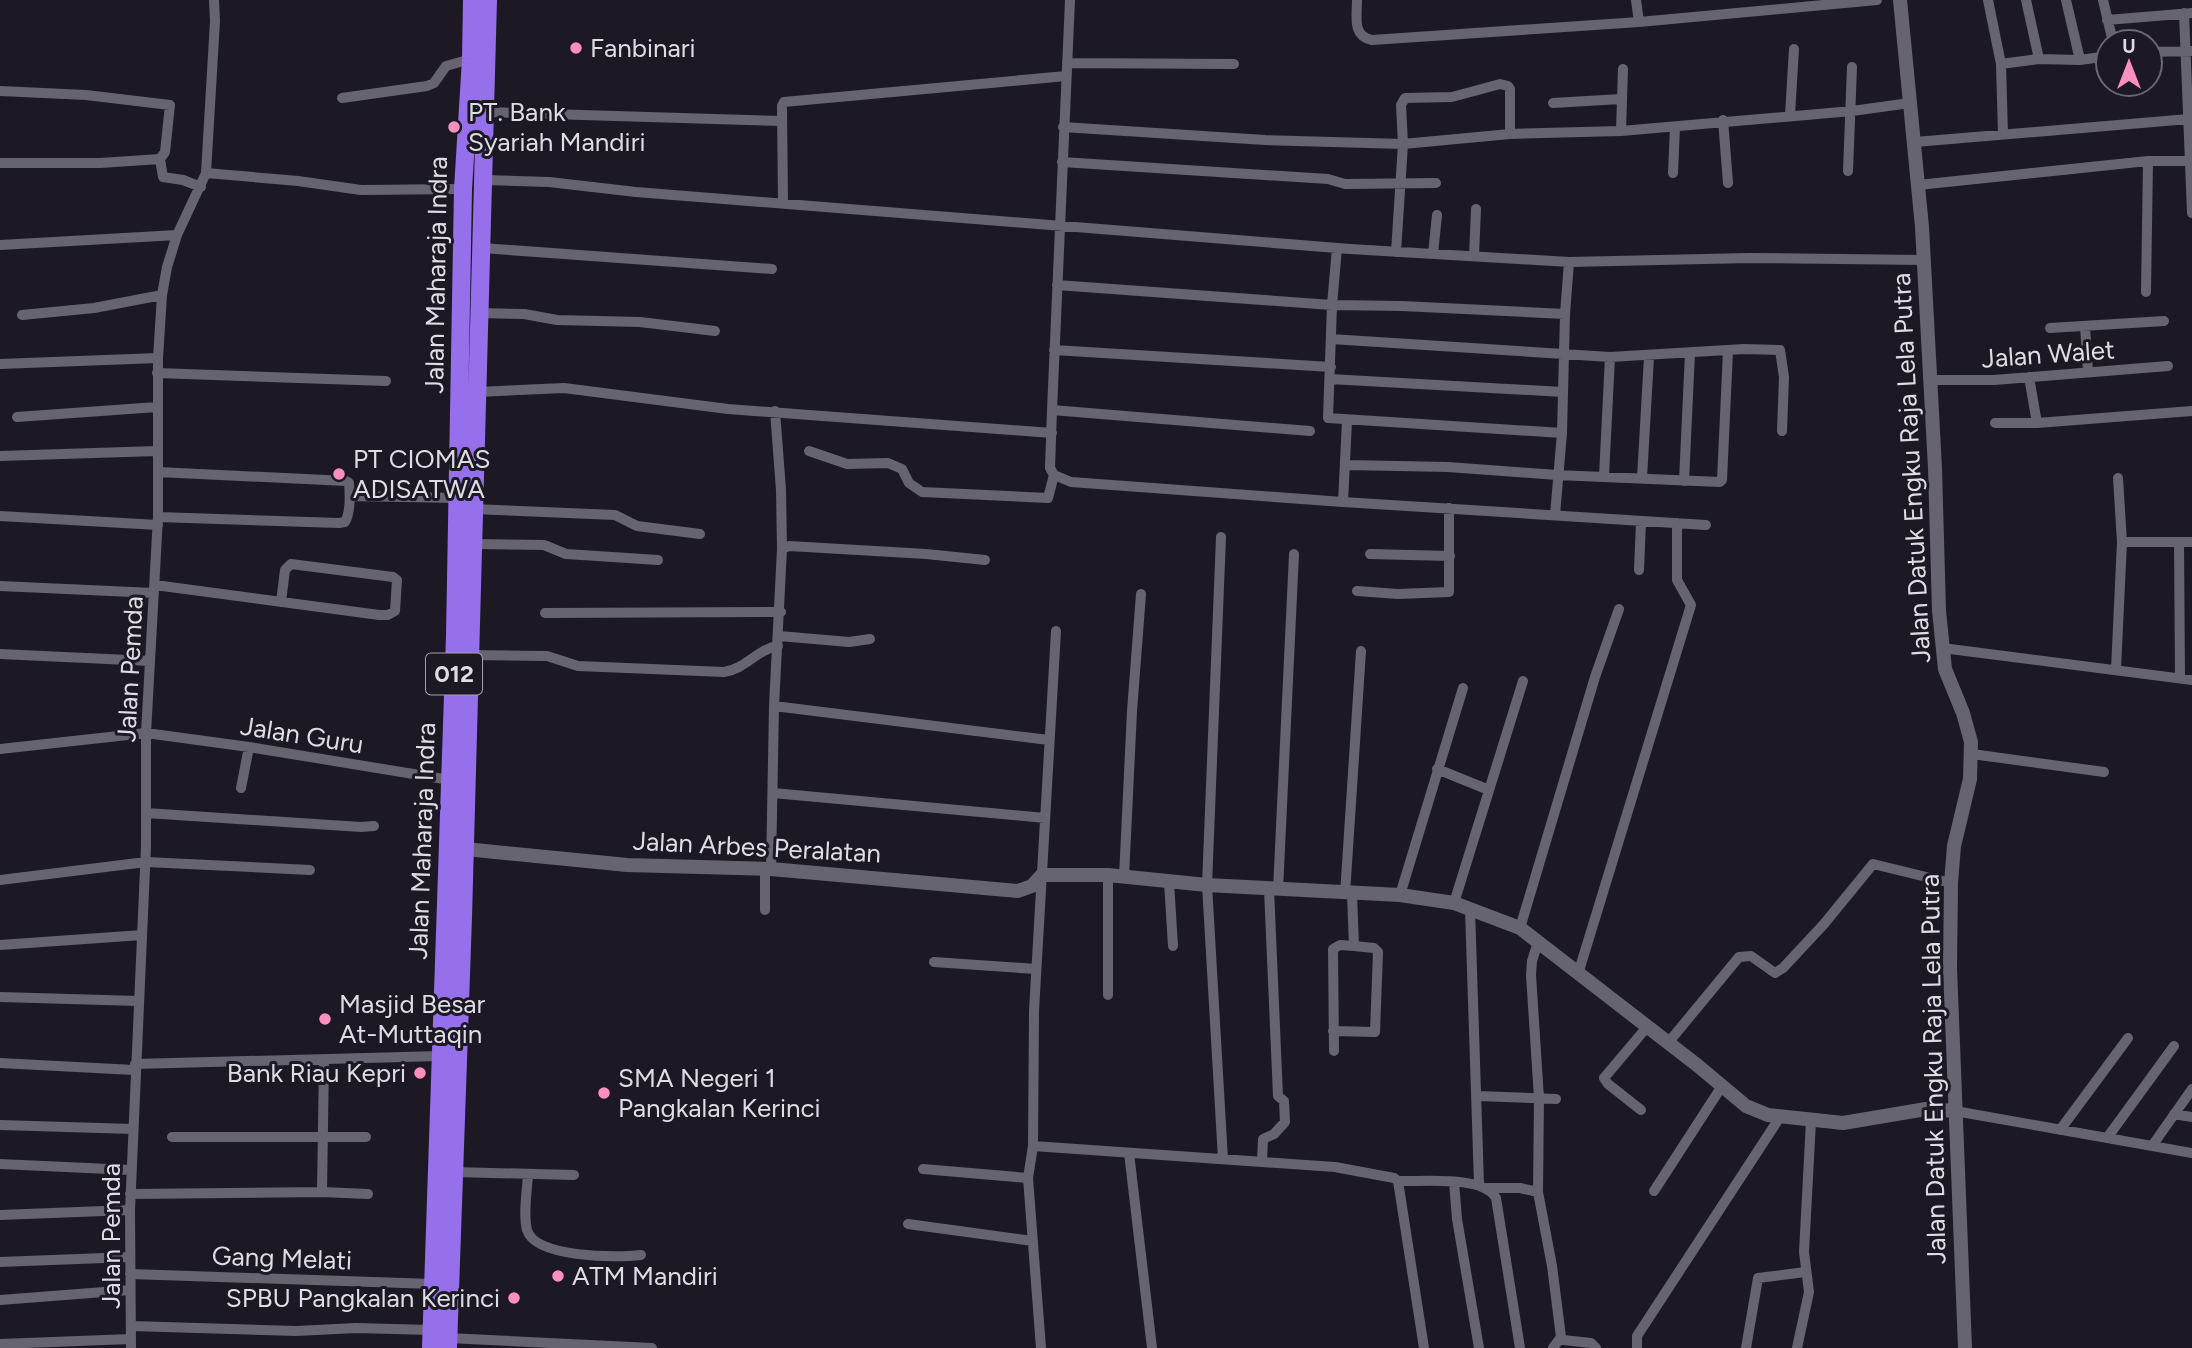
<svg xmlns="http://www.w3.org/2000/svg" width="2192" height="1348" font-family="Figtree,sans-serif">
<rect width="100%" height="100%" fill="#1c1925"/>
<g fill="none" stroke-linecap="round" stroke-linejoin="round">
<path stroke="#676472" stroke-width="10" d="M 1357,0 C 1357,17 1352,36 1372,40 L 1639,22 L 1877,0
M 1636,0 L 1639,22
M 1988,0 L 2001,64 L 2003,134
M 2026,0 L 2039,59 L 2080,60 L 2108,56
M 2066,0 L 2080,60
M 2103,0 L 2113,42
M 2184,13 L 2192,213
M 2107,20 L 2192,13
M 2150,52 L 2191,51
M 1067,63 L 1234,64
M 2001,64 L 2039,59
M 0,91 L 86,95 L 170,105 L 165,152 L 160,159 L 100,163 L 0,163
M 342,98 L 427,86 L 434,83 L 446,66 L 471,59
M 1553,103 L 1621,99
M 486,112 L 782,121
M 1790,115 L 1794,49
M 1723,120 L 1728,183
M 1063,127 L 1265,140 L 1403,144 L 1401,105 L 1405,98 L 1452,97 L 1500,84 L 1508,86 L 1510,89 L 1510,134
M 1621,131 L 1623,69
M 1915,142 L 2189,119
M 160,159 L 163,177 L 183,180 L 201,187
M 1062,162 L 1328,179 L 1345,184 L 1436,183
M 1848,171 L 1852,67
M 206,173 L 298,181 L 361,190 L 463,189
M 1673,173 L 1675,127
M 484,180 L 549,182 L 636,192 L 1350,249 L 1569,262 L 1749,258 L 1924,260
M 1918,185 L 2148,161 L 2192,161
M 783,203 L 782,106 L 784,102 L 1066,76
M 0,245 L 177,235
M 482,248 L 772,269
M 1337,248 L 1332,305 L 1328,418 L 1562,433
M 1396,252 L 1403,144 L 1510,134 L 1621,131 L 1852,111 L 1910,103
M 1433,254 L 1437,215
M 1474,256 L 1476,209
M 1057,285 L 1332,305 L 1402,306 L 1565,314
M 2146,292 L 2148,161
M 479,313 L 524,314 L 557,320 L 640,322 L 715,331
M 22,315 L 94,308 L 162,295
M 2085,326 L 2088,372
M 2050,328 L 2164,321
M 1331,339 L 1610,357 L 1744,349 L 1780,350 L 1784,377 L 1782,431
M 1054,350 L 1331,367
M 0,364 L 158,358
M 157,373 L 386,381
M 1330,379 L 1563,392
M 1931,380 L 1994,380 L 2168,366
M 477,392 L 564,388 L 728,409 L 1052,433
M 1052,410 L 1310,431
M 775,411 L 781,490 L 782,549
M 17,417 L 157,407
M 1347,421 L 1343,502 L 1706,525
M 1995,423 L 2037,423 L 2029,377
M 2037,423 L 2192,411
M 809,451 L 847,464 L 888,463 L 902,469 L 909,483 L 922,492 L 1048,498 L 1054,475 L 1050,468 L 1052,410 L 1070,0
M 0,456 L 157,451
M 1346,465 L 1448,467 L 1557,475 L 1720,482 L 1722,480 L 1728,351
M 158,472 L 346,481 L 349,483 C 350,495 351,512 345,522 L 339,523 L 158,517
M 1054,475 L 1071,482 L 1343,502
M 1604,476 L 1610,357
M 1642,478 L 1649,357
M 1684,481 L 1690,353
M 350,496 L 457,498
M 473,509 L 615,515 L 637,526 L 700,534
M 1555,515 L 1562,433 L 1565,314 L 1569,262
M 0,516 L 158,525
M 1221,537 L 1207,885 L 1223,1159
M 2122,542 L 2192,542
M 2179,542 L 2180,678
M 472,544 L 544,545 L 566,554 L 658,560
M 1370,554 L 1450,556
M 1639,570 L 1641,522
M 155,585 L 379,615 L 388,615 L 395,611 L 397,580 L 393,577 L 291,564 L 285,570 L 281,602
M 0,586 L 154,593
M 1357,591 L 1398,594 L 1449,592 L 1449,508
M 545,613 L 781,612
M 779,636 L 849,642 L 870,639
M 1942,648 L 2192,680
M 0,654 L 150,661
M 470,655 L 547,656 L 578,666 L 724,672 C 746,669 757,649 778,646
M 2116,669 L 2122,542 L 2118,478
M 774,706 L 1049,740
M 0,749 L 146,733 L 249,747 L 450,780
M 1972,754 L 2104,772
M 1437,769 L 1489,790
M 241,788 L 249,747
M 773,793 L 1045,818
M 146,813 L 361,827 L 374,826
M 765,869 L 765,910
M 771,869 L 774,706 L 782,549 L 789,546 L 926,554 L 985,560
M 1108,875 L 1108,995
M 1124,877 L 1132,711 L 1141,594
M 0,880 L 146,862 L 310,870
M 1169,882 L 1173,946
M 1278,890 L 1294,554
M 1345,894 L 1361,651
M 1400,895 L 1463,688
M 1454,903 L 1523,681
M 1470,909 L 1479,1184
M 1520,928 L 1595,677 L 1619,609
M 0,945 L 142,935
M 934,962 L 1036,969
M 1578,974 L 1691,605 L 1677,580 L 1677,523
M 0,997 L 138,1001
M 1333,1031 L 1375,1032 L 1378,952 L 1374,948 L 1354,946 L 1352,894
M 1668,1043 L 1739,957 L 1751,956 L 1775,973 L 1783,968 L 1824,924 L 1873,864 L 1951,883
M 1334,1051 L 1333,949 L 1340,945 L 1354,946
M 0,1063 L 134,1070
M 135,1064 L 440,1056
M 1477,1096 L 1556,1099
M 1641,1110 L 1608,1084 L 1604,1078 L 1647,1027
M 1955,1111 L 2192,1153
M 2174,1114 L 2192,1117
M 0,1125 L 133,1129
M 2060,1130 L 2128,1038
M 172,1137 L 366,1137
M 2107,1138 L 2174,1046
M 1033,1146 L 1335,1167 L 1394,1178 L 1398,1181 L 1424,1348
M 2152,1146 L 2192,1089
M 1129,1153 L 1152,1348
M 1262,1161 L 1263,1139 L 1274,1134 L 1285,1122 L 1284,1101 L 1278,1096 L 1269,889
M 0,1164 L 131,1170
M 923,1169 L 1028,1178
M 454,1172 L 574,1175
M 528,1175 C 527,1191 523,1214 527,1230 C 535,1258 618,1258 641,1255
M 1398,1181 C 1423,1182 1483,1175 1496,1198 L 1520,1348
M 1454,1182 L 1457,1219 L 1479,1348
M 1488,1188 L 1520,1188 L 1538,1192 L 1552,1266 L 1561,1337 L 1553,1348
M 1654,1191 L 1722,1086
M 322,1192 L 324,1060
M 1538,1192 L 1539,1098 L 1531,975 L 1532,961 L 1538,942
M 130,1194 L 322,1192 L 368,1194
M 0,1215 L 130,1210
M 908,1224 L 1033,1241
M 0,1262 L 130,1257
M 130,1274 L 433,1284
M 0,1300 L 130,1290
M 131,1326 L 296,1331 L 356,1328 L 432,1330
M 1561,1337 L 1563,1340 L 1591,1343 L 1596,1348
M 448,1338 L 652,1348
M 0,1344 L 131,1339
M 131,1348 L 130,1210 L 146,846 L 146,733 L 158,517 L 158,358 L 162,295 L 167,267 L 177,235 L 206,173 L 215,21 L 214,0
M 1041,1348 L 1028,1178 L 1033,1146 L 1034,1011 L 1056,631
M 1637,1348 L 1637,1336 L 1780,1117
M 1746,1348 L 1758,1278 L 1805,1272
M 1797,1348 L 1809,1292 L 1804,1252 L 1811,1121"/>
<path stroke="#676472" stroke-width="14" d="M 1900,0 L 1922,227 L 1935,468 L 1939,611 L 1945,669 L 1963,713 L 1971,742 L 1970,779 L 1954,846 L 1951,883 L 1950,968 L 1965,1348
M 465,849 L 627,865 L 771,869 L 1018,891 L 1032,886 L 1042,875 L 1108,875 L 1207,885 L 1400,895 L 1454,903 L 1520,928 L 1697,1065 L 1746,1106 L 1768,1115 L 1843,1123 L 1926,1109 L 1955,1111"/>
<path stroke="#9670ea" stroke-width="18" d="M 431,1348 L 455,636 L 463,189 L 471,59 L 472,0
M 448,1348 L 463,917 L 488,0"/>
</g>
<g fill="#fd8ec0" stroke="#1c1925" stroke-width="2.5">
<circle cx="576" cy="48" r="7"/>
<circle cx="454" cy="127" r="7"/>
<circle cx="339" cy="474" r="7"/>
<circle cx="325" cy="1019" r="7"/>
<circle cx="420" cy="1073" r="7"/>
<circle cx="604" cy="1093" r="7"/>
<circle cx="558" cy="1276" r="7"/>
<circle cx="514" cy="1298" r="7"/>
</g>
<g text-anchor="middle" stroke-width="6" stroke-linejoin="round" paint-order="stroke">
<rect fill="#1c1925" stroke="#a4a2ab" stroke-width="2" x="426" y="653.5" width="56" height="41" rx="5"/>
<g font-size="24" font-weight="bold" fill="#dedce4">
<text x="454" y="682">012</text>
</g>
<g font-size="26" fill="#dedce4" stroke="#1c1925" text-anchor="start">
<text x="590" y="57">Fanbinari</text>
<text x="468" y="121">PT. Bank<tspan x="468" dy="30">Syariah Mandiri</tspan></text>
<text x="353" y="468">PT CIOMAS<tspan x="353" dy="30">ADISATWA</tspan></text>
<text x="339" y="1013">Masjid Besar<tspan x="339" dy="30">At-Muttaqin</tspan></text>
<text x="406" y="1082" text-anchor="end">Bank Riau Kepri</text>
<text x="618" y="1087">SMA Negeri 1<tspan x="618" dy="30">Pangkalan Kerinci</tspan></text>
<text x="572" y="1285">ATM Mandiri</text>
<text x="500" y="1307" text-anchor="end">SPBU Pangkalan Kerinci</text>
</g>
<g font-size="26" fill="#dedce4" stroke="#1c1925">
<text transform="translate(436 275) rotate(-89)" y="9">Jalan Maharaja Indra</text>
<text transform="translate(2048 354) rotate(-4)" y="9">Jalan Walet</text>
<text transform="translate(1911 468) rotate(-93)" y="9">Jalan Datuk Engku Raja Lela Putra</text>
<text transform="translate(130 669) rotate(-87)" y="9">Jalan Pemda</text>
<text transform="translate(302 735) rotate(9)" y="9">Jalan Guru</text>
<text transform="translate(422 841) rotate(-88)" y="9">Jalan Maharaja Indra</text>
<text transform="translate(757 847) rotate(3)" y="9">Jalan Arbes Peralatan</text>
<text transform="translate(1933 1069) rotate(-91)" y="9">Jalan Datuk Engku Raja Lela Putra</text>
<text transform="translate(111 1236) rotate(-90)" y="9">Jalan Pemda</text>
<text transform="translate(282 1258) rotate(2)" y="9">Gang Melati</text>
</g>
</g>
<g transform="translate(2129 63)"><circle r="33" fill="#1c1925" stroke="#6a6771" stroke-width="2"/>
<path d="M0-5L12 26L0 18L-12 26Z" fill="#fd8ec0"/>
<text y="-10" font-size="19" font-weight="bold" text-anchor="middle" fill="#dedce4">U</text>
</g>
</svg>
